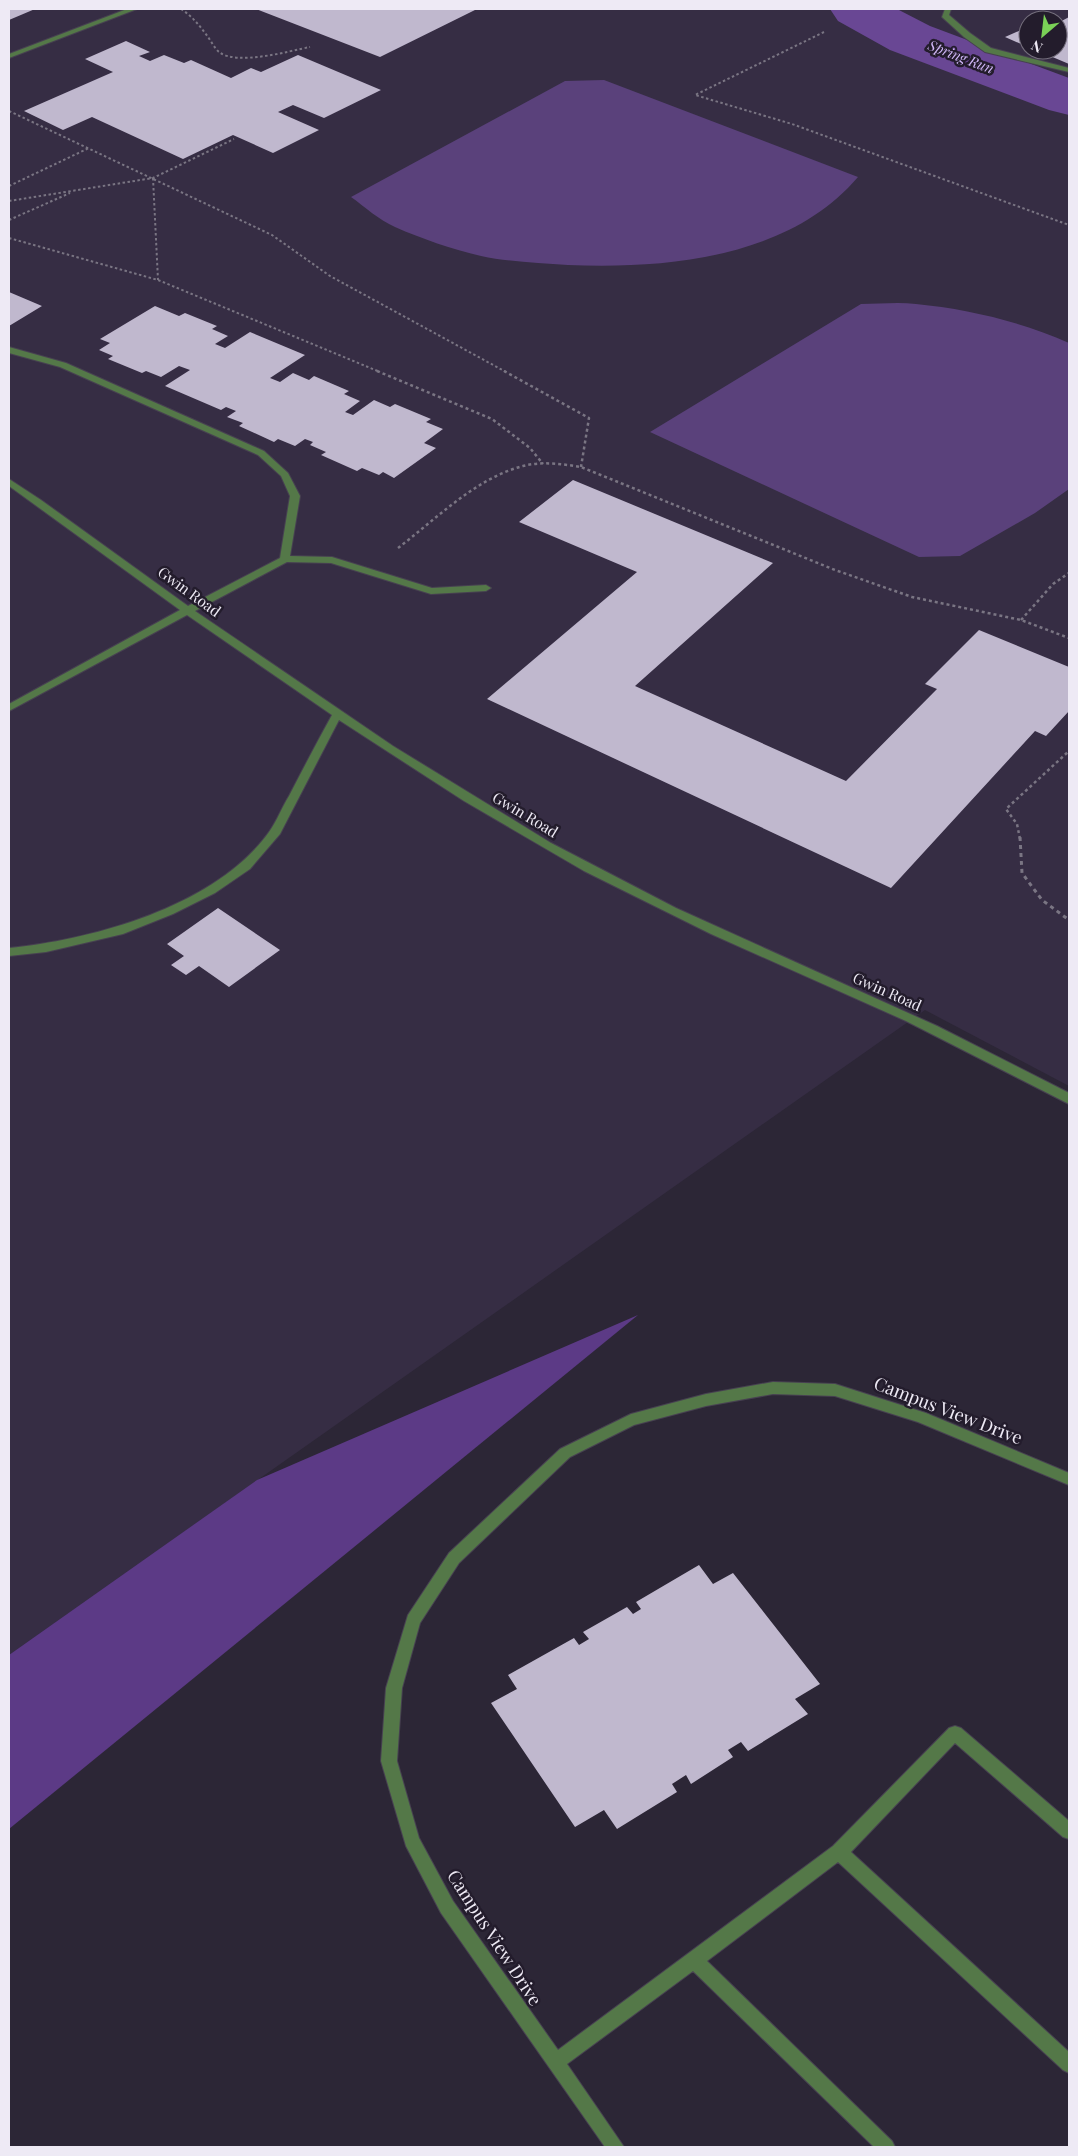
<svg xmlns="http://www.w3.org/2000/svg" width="1078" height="2156" font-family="'Playfair Display',serif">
<rect width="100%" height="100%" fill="#2c2636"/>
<path fill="#362d44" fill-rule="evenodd" d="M 9,9 L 1069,9 L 1069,1086 L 925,1010 L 9,1655 ZM 1028,20 L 1058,20 L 1058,50 L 1028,50 Z"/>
<path fill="#5a417b" d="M 604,80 L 858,177 C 789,258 667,269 568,265 C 539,263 509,262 481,256 C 452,249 422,239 395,227 C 379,220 365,207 351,197 L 565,81 Z
M 861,304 C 879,304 898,302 916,304 C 968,309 1022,322 1069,343 L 1069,489 L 1035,513 L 960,556 L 919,557 L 650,432 Z"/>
<path fill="#5c3a86" d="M 638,1315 L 9,1829 L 9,1655 L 257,1480 Z"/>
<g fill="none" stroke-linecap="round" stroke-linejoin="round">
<path fill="#694794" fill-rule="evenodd" d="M 830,9 L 897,9 L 930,26 L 1069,78 L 1069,115 L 1049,110 L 890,50 L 838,21 Z"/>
</g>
<path fill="#c0b8ce" d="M 9,9 L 35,9 L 9,20 Z
M 256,9 L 477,9 L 380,57 Z
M 1069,17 L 1069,64 L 1036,50 L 1058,50 L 1058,23 Z
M 1028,27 L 1028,47 L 1005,37 Z
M 126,41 L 150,52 L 139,56 L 150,61 L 164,55 L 184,63 L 191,60 L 231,78 L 251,68 L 261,72 L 298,55 L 381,90 L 324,118 L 293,105 L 278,112 L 319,130 L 273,153 L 233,135 L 183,159 L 92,117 L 63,130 L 24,111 L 113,72 L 85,59 Z
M 9,292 L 42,306 L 9,326 Z
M 155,306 L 179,316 L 185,313 L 217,326 L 212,329 L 228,336 L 215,344 L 225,348 L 250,332 L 305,355 L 270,378 L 280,382 L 293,373 L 309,380 L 314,376 L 349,391 L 344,394 L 360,401 L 345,412 L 353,415 L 374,400 L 390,407 L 395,404 L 431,419 L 426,422 L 443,429 L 424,443 L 436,448 L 394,478 L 383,472 L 379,475 L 362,468 L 357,471 L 321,455 L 326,452 L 310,445 L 313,442 L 305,439 L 295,446 L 278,439 L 274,442 L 239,426 L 243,423 L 227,417 L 236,411 L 226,407 L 221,410 L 165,386 L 190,370 L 179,366 L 161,377 L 146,371 L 142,373 L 108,359 L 113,356 L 99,350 L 110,343 L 100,339 Z
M 573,480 L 773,563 L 635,686 L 846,781 L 937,689 L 925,684 L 979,630 L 1069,667 L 1069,711 L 1046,736 L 1035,731 L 891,888 L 487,699 L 637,572 L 519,522 Z
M 218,908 L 280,950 L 229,987 L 199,966 L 186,975 L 171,965 L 184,956 L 167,944 Z
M 699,1565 L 713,1584 L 733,1573 L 820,1684 L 795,1699 L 808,1714 L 748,1751 L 741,1742 L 728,1750 L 733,1757 L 691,1784 L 686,1775 L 672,1784 L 677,1792 L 617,1829 L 604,1810 L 575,1827 L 491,1703 L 517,1689 L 508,1675 L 574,1638 L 579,1645 L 589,1639 L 583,1632 L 627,1607 L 633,1614 L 641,1609 L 636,1602 Z"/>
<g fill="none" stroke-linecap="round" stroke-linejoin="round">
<defs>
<path id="minor" d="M 127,9 L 137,9 L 9,58 L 9,54 Z
M 945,9 L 951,9 L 949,15 L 970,33 L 991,48 L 1069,68 L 1069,72 L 985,52 L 964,37 L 942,17 Z
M 9,347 L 66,363 L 264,451 L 288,473 L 300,496 L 290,556 L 332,557 L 432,588 L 486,585 L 491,588 L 486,591 L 431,594 L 331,563 L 287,562 L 195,611 L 393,746 L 551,843 L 676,908 L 937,1026 L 1069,1093 L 1069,1104 L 906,1021 L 711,934 L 584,871 L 464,801 L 339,720 L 280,834 L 250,869 L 215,893 L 173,914 L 123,934 L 46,952 L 9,956 L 9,948 C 95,939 216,906 269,832 C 277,821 282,807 289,796 C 303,769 317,742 332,715 L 187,615 L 9,711 L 9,704 L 180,610 L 9,486 L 9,479 L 41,500 L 188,606 L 280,558 L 290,496 L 281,476 L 258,455 L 60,367 L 9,353 Z
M 773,1382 L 835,1384 L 926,1413 L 1069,1473 L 1069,1485 L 918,1422 L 835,1396 L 773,1394 L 706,1406 L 634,1425 L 570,1457 L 459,1563 L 420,1623 L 402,1688 L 397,1761 L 419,1838 L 453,1901 L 558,2050 L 833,1846 L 949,1728 L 955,1726 L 961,1728 L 1069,1821 L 1069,1839 L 1063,1837 L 955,1743 L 851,1852 L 1069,2052 L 1069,2073 L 1063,2070 L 838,1862 L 707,1961 L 892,2141 L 895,2147 L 874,2147 L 693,1971 L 567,2064 L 624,2147 L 605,2147 L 441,1913 L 406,1846 L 381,1761 L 386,1688 L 408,1615 L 449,1553 L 560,1449 L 631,1414 L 706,1394 Z"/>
</defs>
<use href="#minor" stroke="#474151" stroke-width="2"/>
<path stroke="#7a7583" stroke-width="2" stroke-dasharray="2.5 2.5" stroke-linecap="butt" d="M 181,9 C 192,16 200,26 208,37 C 211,41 215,49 219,52 C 237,66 289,51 310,47
M 824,32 L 695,95 L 792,124 L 1069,225
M 9,111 L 272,235 L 330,276 L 506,372
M 153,178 L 158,280
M 9,186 L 89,148
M 9,201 L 153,178 L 234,139
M 9,220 L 70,193
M 9,238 L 158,280 L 380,372"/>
<path stroke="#7a7583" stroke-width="2.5" stroke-dasharray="3 3" stroke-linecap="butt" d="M 377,371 L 492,419 L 530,448 L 543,464
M 504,371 L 589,418 L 581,467
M 398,548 C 436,519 476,478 523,466 C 542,461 562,464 581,467 L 835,570 L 912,597 L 1021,620 L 1069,638
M 1021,620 L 1053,584 L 1069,573
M 1020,839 L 1017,824 L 1006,809 L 1069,751"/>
<path stroke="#7a7583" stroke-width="3" stroke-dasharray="4 4" stroke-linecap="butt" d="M 1020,837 L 1022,873 L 1042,900 L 1069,920"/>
<use href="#minor" fill="#547848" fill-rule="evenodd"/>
</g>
<g text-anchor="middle" stroke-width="5" stroke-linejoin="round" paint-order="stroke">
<g font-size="14" font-style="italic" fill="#d1b8f8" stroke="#231c2c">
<text transform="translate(961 57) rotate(21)" y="5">Spring Run</text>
</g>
<g font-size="15" fill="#eeeaf5" stroke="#231c2c">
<text transform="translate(189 592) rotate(36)" y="5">Gwin Road</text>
<text transform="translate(525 815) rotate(31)" y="5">Gwin Road</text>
<text transform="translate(887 992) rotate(24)" y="5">Gwin Road</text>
</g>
<g font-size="18" fill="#eeeaf5" stroke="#231c2c">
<text transform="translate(948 1411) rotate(21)" y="6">Campus View Drive</text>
<text transform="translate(494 1938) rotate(57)" y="6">Campus View Drive</text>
</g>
</g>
<rect width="1078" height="2156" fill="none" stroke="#eeeaf5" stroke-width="20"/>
<g transform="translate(1043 35) rotate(208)"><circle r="24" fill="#231c2c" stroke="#746e7c"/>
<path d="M0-4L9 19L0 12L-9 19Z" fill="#7ad157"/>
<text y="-8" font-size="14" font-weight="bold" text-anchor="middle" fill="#eeeaf5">N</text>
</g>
</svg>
